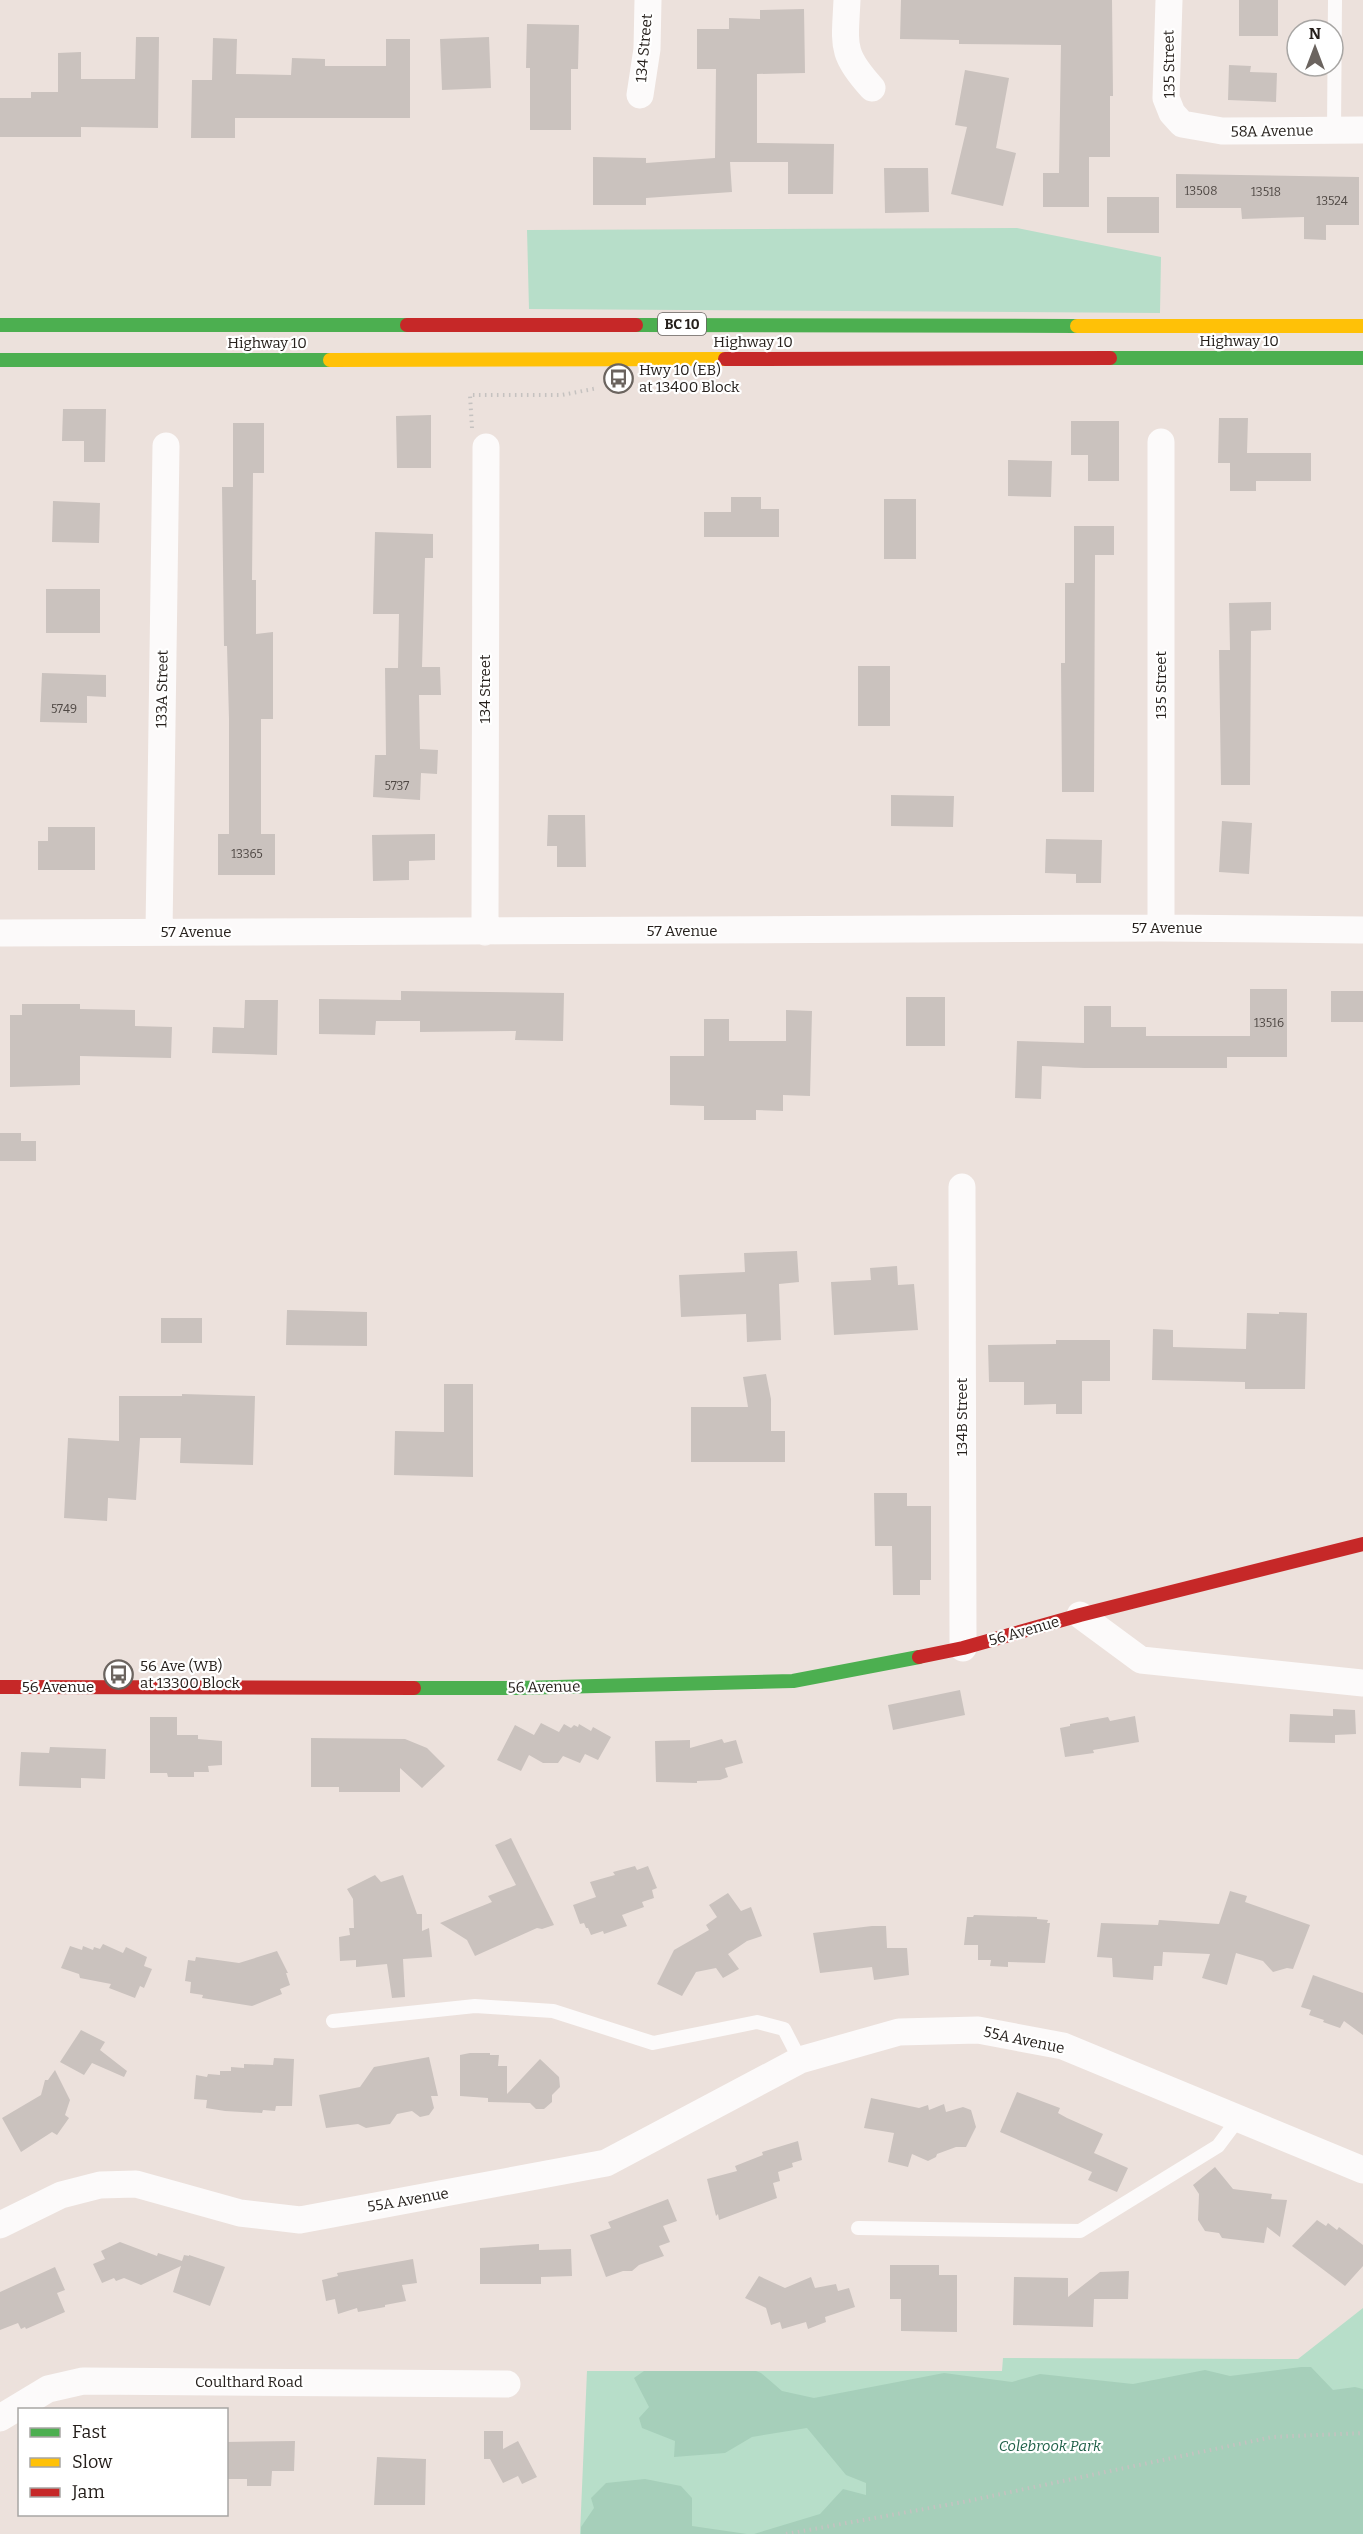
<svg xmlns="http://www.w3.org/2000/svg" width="1363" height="2534" font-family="Bitter,serif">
<rect width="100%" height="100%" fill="#ece1dc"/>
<path fill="#b7dec9" d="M 1017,228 L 1161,257 L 1160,313 L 529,309 L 527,230 Z
M 1363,2308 L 1363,2534 L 580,2534 L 587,2371 L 1002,2371 L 1003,2358 L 1298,2359 Z"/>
<path fill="#a6cfba" d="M 1301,2367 L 1311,2367 L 1333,2390 L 1355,2387 L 1363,2389 L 1363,2534 L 754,2534 L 820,2514 L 843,2489 L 866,2495 L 866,2483 L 846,2475 L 807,2428 L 752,2437 L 725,2453 L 674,2457 L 675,2441 L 642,2428 L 639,2418 L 649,2407 L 634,2378 L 644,2371 L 756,2371 L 761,2373 L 782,2391 L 814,2398 L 944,2373 L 1012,2382 L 1040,2374 L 1133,2384 L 1205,2370 L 1230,2376 Z
M 645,2479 L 681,2486 L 692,2498 L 692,2526 L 747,2534 L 581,2534 L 581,2527 L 594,2508 L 591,2498 L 606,2483 Z"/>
<path fill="#cac2be" d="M 901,0 L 1112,0 L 1113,96 L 1110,96 L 1110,157 L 1089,157 L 1089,207 L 1043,207 L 1043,173 L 1059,173 L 1061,45 L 959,44 L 959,40 L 900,39 Z
M 1239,0 L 1278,0 L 1278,36 L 1239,36 Z
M 804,9 L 805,73 L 757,74 L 757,143 L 834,144 L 833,194 L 788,194 L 788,162 L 730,162 L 732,192 L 646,198 L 646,205 L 593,205 L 593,157 L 646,158 L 646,163 L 715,158 L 716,69 L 697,69 L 697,29 L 729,29 L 729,18 L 760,19 L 760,10 Z
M 527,24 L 579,25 L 578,69 L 571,69 L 571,130 L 530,130 L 530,68 L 526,68 Z
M 136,37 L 159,37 L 158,128 L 81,127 L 81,137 L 0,137 L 0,98 L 31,98 L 31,92 L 58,92 L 58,53 L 81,52 L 81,79 L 135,79 Z
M 489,37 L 491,88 L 442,90 L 440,39 Z
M 213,38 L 237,39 L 236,74 L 291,75 L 292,58 L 325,59 L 325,66 L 386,66 L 386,39 L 410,39 L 410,118 L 235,118 L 235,138 L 191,138 L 192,80 L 212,80 Z
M 1229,65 L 1251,66 L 1250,72 L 1277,73 L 1276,102 L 1228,100 Z
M 965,70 L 1009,78 L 996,148 L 1016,153 L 1003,206 L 951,194 L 967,127 L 955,125 Z
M 884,168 L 928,168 L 929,212 L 885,213 Z
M 1176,174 L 1359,177 L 1359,225 L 1326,225 L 1326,240 L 1304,239 L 1304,217 L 1242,219 L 1241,208 L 1176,208 Z
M 1107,197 L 1159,197 L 1159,233 L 1107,233 Z
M 63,409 L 106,409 L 105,462 L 84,462 L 84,441 L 62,441 Z
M 431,415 L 431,468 L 397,468 L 396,416 Z
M 1219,418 L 1248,418 L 1247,453 L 1311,453 L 1311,481 L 1256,481 L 1256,491 L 1230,491 L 1230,463 L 1218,463 Z
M 1071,421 L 1119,421 L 1119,481 L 1088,481 L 1088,455 L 1071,455 Z
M 233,423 L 264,423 L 264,473 L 253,473 L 252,580 L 256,580 L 256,634 L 273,632 L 273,719 L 261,719 L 261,834 L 275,834 L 275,875 L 218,875 L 218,834 L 229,834 L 229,719 L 227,646 L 224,646 L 222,487 L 233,487 Z
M 1008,460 L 1052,461 L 1051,497 L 1008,496 Z
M 731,497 L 761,497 L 761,509 L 779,509 L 779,537 L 704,537 L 704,512 L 731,512 Z
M 884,499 L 916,499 L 916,559 L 884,559 Z
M 53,501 L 100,503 L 99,543 L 52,542 Z
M 1074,526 L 1114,526 L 1114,555 L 1095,555 L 1094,792 L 1062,792 L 1061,663 L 1065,663 L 1065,583 L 1074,583 Z
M 375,532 L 433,534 L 433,558 L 425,558 L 422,667 L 440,667 L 441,695 L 419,695 L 420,749 L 438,750 L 437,774 L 421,773 L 420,800 L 373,797 L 375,755 L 386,755 L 385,668 L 398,668 L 399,614 L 373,614 Z
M 46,589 L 100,589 L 100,633 L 46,633 Z
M 1271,602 L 1271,630 L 1251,631 L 1250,785 L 1221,785 L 1219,650 L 1230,650 L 1229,603 Z
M 858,666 L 890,666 L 890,726 L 858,726 Z
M 42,673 L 106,675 L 106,697 L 87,696 L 87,723 L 40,722 Z
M 891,795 L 954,796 L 953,827 L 891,826 Z
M 548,815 L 585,815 L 586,867 L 557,867 L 557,846 L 547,846 Z
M 1222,821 L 1252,823 L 1249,874 L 1219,872 Z
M 48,827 L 95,827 L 95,870 L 38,870 L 38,841 L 48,841 Z
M 435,834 L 435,860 L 409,861 L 409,880 L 373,881 L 372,835 Z
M 1046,839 L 1102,840 L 1101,883 L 1076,883 L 1076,874 L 1045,873 Z
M 1250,989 L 1287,989 L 1287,1057 L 1227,1057 L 1227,1068 L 1084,1068 L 1042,1066 L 1041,1099 L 1015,1098 L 1017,1041 L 1084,1043 L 1084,1006 L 1111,1006 L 1111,1027 L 1146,1027 L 1146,1036 L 1250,1036 Z
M 401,991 L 564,993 L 563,1041 L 515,1040 L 516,1031 L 420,1032 L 420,1021 L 376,1021 L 375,1035 L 319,1034 L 319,999 L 401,1000 Z
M 1331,991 L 1363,991 L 1363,1022 L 1331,1022 Z
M 906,997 L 945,997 L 945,1046 L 906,1046 Z
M 245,1000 L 278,1000 L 277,1055 L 212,1053 L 213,1027 L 244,1028 Z
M 22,1004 L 80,1004 L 80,1009 L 135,1010 L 135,1026 L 172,1027 L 171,1058 L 80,1056 L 80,1085 L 10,1087 L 10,1015 L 22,1015 Z
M 786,1010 L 812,1011 L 810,1096 L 783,1095 L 783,1111 L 756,1110 L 756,1120 L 704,1120 L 704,1106 L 670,1105 L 670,1056 L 704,1056 L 704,1019 L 729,1019 L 729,1041 L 786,1041 Z
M 0,1133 L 21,1133 L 21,1141 L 36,1141 L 36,1161 L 0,1161 Z
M 797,1251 L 799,1282 L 779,1284 L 781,1340 L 747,1342 L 746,1314 L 681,1317 L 679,1275 L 745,1272 L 744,1253 Z
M 897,1266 L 898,1285 L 914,1284 L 918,1330 L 834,1335 L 831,1282 L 871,1280 L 870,1268 Z
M 287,1310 L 367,1312 L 367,1346 L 286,1345 Z
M 1279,1312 L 1307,1313 L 1305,1389 L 1245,1389 L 1245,1382 L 1152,1380 L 1153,1329 L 1173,1330 L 1173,1347 L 1246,1349 L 1247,1313 L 1279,1314 Z
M 161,1318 L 202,1318 L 202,1343 L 161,1343 Z
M 1056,1340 L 1110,1340 L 1110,1381 L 1082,1381 L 1082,1414 L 1056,1414 L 1056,1404 L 1024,1405 L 1024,1382 L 989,1382 L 988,1345 L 1056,1344 Z
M 766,1374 L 771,1399 L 771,1431 L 785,1431 L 785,1462 L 691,1462 L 691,1407 L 748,1407 L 743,1377 Z
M 444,1384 L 473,1384 L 473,1477 L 394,1475 L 395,1431 L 444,1432 Z
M 182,1394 L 255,1396 L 253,1465 L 180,1463 L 181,1438 L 140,1438 L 136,1500 L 108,1498 L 107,1521 L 64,1518 L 68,1438 L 119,1441 L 119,1396 L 182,1396 Z
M 874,1493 L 907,1493 L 907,1506 L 931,1506 L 931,1580 L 920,1580 L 920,1595 L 893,1595 L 892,1546 L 875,1546 Z
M 960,1690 L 965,1715 L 893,1730 L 888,1705 Z
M 1333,1709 L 1355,1710 L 1356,1734 L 1335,1735 L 1335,1743 L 1289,1742 L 1290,1714 L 1333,1716 Z
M 1135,1716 L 1139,1742 L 1093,1750 L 1094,1753 L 1065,1757 L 1060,1728 L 1070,1726 L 1070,1724 L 1108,1717 L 1110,1721 Z
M 150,1717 L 177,1717 L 177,1735 L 198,1735 L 198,1739 L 222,1741 L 222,1765 L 208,1766 L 209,1772 L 194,1772 L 194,1777 L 168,1777 L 167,1773 L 150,1773 Z
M 541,1723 L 559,1732 L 564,1724 L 571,1728 L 574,1725 L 578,1727 L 579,1724 L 591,1731 L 593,1727 L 611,1737 L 598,1760 L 585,1754 L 580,1763 L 563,1756 L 558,1763 L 543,1763 L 529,1755 L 521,1771 L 497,1760 L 515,1725 L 534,1735 Z
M 311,1738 L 405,1739 L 427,1748 L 445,1766 L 422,1788 L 400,1768 L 400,1792 L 339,1792 L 339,1787 L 311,1787 Z
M 722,1739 L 724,1743 L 736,1740 L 743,1763 L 725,1768 L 728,1777 L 720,1780 L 697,1781 L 697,1783 L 656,1782 L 655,1741 L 690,1740 L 690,1748 Z
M 50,1747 L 106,1749 L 105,1779 L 81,1778 L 81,1788 L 19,1786 L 21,1752 L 49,1753 Z
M 511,1838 L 554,1925 L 542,1929 L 537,1928 L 475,1956 L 467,1940 L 440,1923 L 492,1902 L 488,1896 L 516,1885 L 495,1845 Z
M 635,1866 L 637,1870 L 648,1866 L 657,1888 L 652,1890 L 654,1898 L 642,1902 L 644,1907 L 622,1915 L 627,1926 L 604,1934 L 603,1931 L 591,1935 L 588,1928 L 586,1928 L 584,1923 L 580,1924 L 573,1905 L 596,1897 L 590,1882 L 615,1875 L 613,1872 Z
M 375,1875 L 381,1882 L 403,1875 L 417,1914 L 422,1914 L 422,1931 L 429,1928 L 432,1957 L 403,1959 L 405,1997 L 392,1998 L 387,1964 L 356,1967 L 356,1960 L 340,1961 L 339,1937 L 350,1935 L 349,1928 L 354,1928 L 353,1899 L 347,1889 Z
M 1230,1891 L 1247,1896 L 1245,1902 L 1310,1925 L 1293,1969 L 1287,1968 L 1273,1972 L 1263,1961 L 1236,1953 L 1227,1985 L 1202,1978 L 1210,1954 L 1163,1952 L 1162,1966 L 1154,1966 L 1153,1980 L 1113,1977 L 1112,1958 L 1097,1957 L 1101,1923 L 1158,1925 L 1159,1920 L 1219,1924 Z
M 728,1893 L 741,1911 L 751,1907 L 762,1936 L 747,1941 L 728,1954 L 739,1969 L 723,1978 L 716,1968 L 696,1972 L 682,1996 L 657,1984 L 674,1950 L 709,1930 L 706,1925 L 717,1917 L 709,1905 Z
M 974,1915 L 1037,1917 L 1037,1919 L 1048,1920 L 1047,1923 L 1050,1923 L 1045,1963 L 1008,1962 L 1008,1967 L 990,1966 L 991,1960 L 978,1960 L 978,1945 L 964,1945 L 967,1917 L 973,1917 Z
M 872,1926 L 886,1926 L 887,1948 L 907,1948 L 909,1975 L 874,1980 L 872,1967 L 820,1973 L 813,1933 Z
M 103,1944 L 123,1953 L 126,1947 L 147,1957 L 144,1966 L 152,1969 L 144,1988 L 140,1986 L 135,1998 L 109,1988 L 111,1984 L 80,1978 L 79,1974 L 61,1968 L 70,1946 L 82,1950 L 83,1946 L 93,1950 L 94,1947 L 100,1949 Z
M 277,1951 L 288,1973 L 286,1973 L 290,1985 L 280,1989 L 282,1994 L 252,2006 L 202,1998 L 203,1995 L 190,1993 L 191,1982 L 185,1981 L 188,1960 L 195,1961 L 196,1957 L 239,1963 Z
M 1313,1975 L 1363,1993 L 1363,2035 L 1344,2021 L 1340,2028 L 1323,2022 L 1324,2020 L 1309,2015 L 1311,2010 L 1301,2007 Z
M 81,2030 L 105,2042 L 100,2050 L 127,2071 L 124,2077 L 92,2063 L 84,2075 L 60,2062 Z
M 470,2053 L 490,2053 L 490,2055 L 499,2055 L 498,2066 L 507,2066 L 507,2094 L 540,2059 L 559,2077 L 560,2087 L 552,2095 L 552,2102 L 544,2109 L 536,2109 L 530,2103 L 488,2102 L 488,2098 L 460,2096 L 460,2055 Z
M 429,2057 L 438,2096 L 431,2096 L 434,2108 L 429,2115 L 420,2117 L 412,2111 L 397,2114 L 390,2124 L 366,2128 L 358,2124 L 326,2128 L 319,2095 L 360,2087 L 374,2067 Z
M 274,2058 L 294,2059 L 292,2106 L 276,2106 L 275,2111 L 263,2110 L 262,2113 L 225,2111 L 206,2108 L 207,2100 L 194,2099 L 196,2075 L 207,2077 L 208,2074 L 220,2075 L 220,2071 L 231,2071 L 231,2067 L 244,2068 L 244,2064 L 273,2065 Z
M 55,2070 L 70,2100 L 65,2115 L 69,2118 L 57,2135 L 52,2132 L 21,2152 L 2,2118 L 41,2095 L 45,2080 L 48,2080 Z
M 1017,2092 L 1060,2108 L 1058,2113 L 1067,2118 L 1103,2134 L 1094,2153 L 1128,2168 L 1117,2192 L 1088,2180 L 1092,2172 L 1000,2132 Z
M 871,2098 L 919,2108 L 928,2105 L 929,2110 L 944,2104 L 946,2112 L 963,2107 L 971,2110 L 976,2127 L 966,2147 L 956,2147 L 937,2154 L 936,2157 L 928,2161 L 912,2154 L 908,2167 L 888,2162 L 894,2133 L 864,2128 Z
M 798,2141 L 802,2160 L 792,2163 L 793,2167 L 778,2172 L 780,2181 L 773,2183 L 777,2198 L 719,2220 L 718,2214 L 716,2216 L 707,2179 L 737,2171 L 735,2166 L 763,2155 L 762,2152 Z
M 1215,2167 L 1233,2189 L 1272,2194 L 1271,2199 L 1287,2200 L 1280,2237 L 1267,2227 L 1264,2243 L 1222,2238 L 1219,2233 L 1205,2231 L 1198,2220 L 1199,2194 L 1193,2185 Z
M 668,2199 L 677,2221 L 663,2226 L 670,2242 L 659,2246 L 664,2256 L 639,2265 L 632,2271 L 623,2271 L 606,2277 L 590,2235 L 611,2228 L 608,2222 Z
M 1317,2220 L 1326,2226 L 1328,2223 L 1337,2230 L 1339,2227 L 1363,2245 L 1363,2266 L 1345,2286 L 1292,2246 Z
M 120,2242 L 157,2256 L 158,2253 L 182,2261 L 184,2255 L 189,2256 L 189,2255 L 225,2267 L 210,2306 L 173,2292 L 181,2266 L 141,2285 L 124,2278 L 116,2281 L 114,2278 L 102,2283 L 93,2264 L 105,2259 L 101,2251 Z
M 539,2244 L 539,2250 L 571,2249 L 572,2276 L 541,2277 L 541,2284 L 480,2284 L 480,2248 Z
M 413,2259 L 417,2283 L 402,2285 L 406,2301 L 385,2305 L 385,2307 L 358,2312 L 357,2308 L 338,2314 L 335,2299 L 326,2301 L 322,2280 L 338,2276 L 337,2273 Z
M 890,2265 L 939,2265 L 939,2275 L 957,2275 L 957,2332 L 901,2331 L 901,2299 L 890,2299 Z
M 55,2267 L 65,2290 L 57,2293 L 65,2312 L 26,2329 L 25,2327 L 21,2329 L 18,2323 L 0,2330 L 0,2292 Z
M 1129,2271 L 1128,2299 L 1094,2299 L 1093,2327 L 1013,2325 L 1014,2277 L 1068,2278 L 1068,2297 L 1100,2272 Z
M 759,2276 L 785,2288 L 811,2277 L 815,2288 L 836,2284 L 838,2291 L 849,2288 L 855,2307 L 825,2317 L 826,2322 L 808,2329 L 806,2322 L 782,2329 L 780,2322 L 771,2325 L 766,2308 L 745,2298 Z
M 484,2431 L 503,2431 L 503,2449 L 518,2441 L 537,2477 L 522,2484 L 518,2476 L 503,2483 L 490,2459 L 484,2459 Z
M 295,2441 L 294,2471 L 272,2471 L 271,2486 L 247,2486 L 247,2479 L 226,2479 L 226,2442 Z
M 377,2457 L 426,2459 L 425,2505 L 374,2505 Z"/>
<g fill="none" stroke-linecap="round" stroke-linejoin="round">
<path stroke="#c5c2c0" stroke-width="4" stroke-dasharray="1.5 4.5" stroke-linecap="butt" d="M 472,428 L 470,395 L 562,395 L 598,388
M 786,2534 L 963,2502 L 1272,2437 L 1363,2433"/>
<path stroke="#fcfafa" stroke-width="14" d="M 1334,130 L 1335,0
M 333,2021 L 475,2006 L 553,2011 L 653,2043 L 757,2022 L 784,2029 L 800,2060
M 858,2228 L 1080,2231 L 1218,2146 L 1239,2118"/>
<path stroke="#fcfafa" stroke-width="27" d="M 847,0 C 845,45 840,53 872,88
M 1169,0 L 1166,98 L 1172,113 L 1182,124 L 1222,131 L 1363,130
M 640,95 L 647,49 L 648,0
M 1161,928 L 1161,442
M 159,932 L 166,446
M 485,932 L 486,447
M 0,933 L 1161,928 L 1363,930
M 962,1187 L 963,1648
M 1080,1615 L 1141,1660 L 1363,1683
M 0,2225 L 61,2195 L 100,2185 L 136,2184 L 240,2213 L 300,2220 L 606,2163 L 800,2060 L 899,2032 L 978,2030 L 1063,2046 L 1363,2170
M 0,2418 L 48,2389 L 83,2381 L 507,2384"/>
<path stroke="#4caf50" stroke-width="14" d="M 0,325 L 407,325
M 636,325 L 1077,326
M 1110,358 L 1363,358
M 0,360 L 330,360
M 414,1688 L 517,1688 L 793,1681 L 919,1657"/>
<path stroke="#ffc107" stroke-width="14" d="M 1077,326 L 1363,326
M 330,360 L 725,359"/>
<path stroke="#c62828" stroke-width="14" d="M 407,325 L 636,325
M 725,359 L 1110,358
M 919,1657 L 963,1648 L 1080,1615 L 1363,1544
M 0,1687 L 414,1688"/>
</g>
<defs>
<symbol id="bus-ring" viewBox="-11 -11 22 22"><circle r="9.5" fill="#fff" stroke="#6b645f" stroke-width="1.5"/><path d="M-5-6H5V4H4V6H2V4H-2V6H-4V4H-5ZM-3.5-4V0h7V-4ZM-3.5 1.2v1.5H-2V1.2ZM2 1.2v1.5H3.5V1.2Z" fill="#6b645f"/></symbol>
</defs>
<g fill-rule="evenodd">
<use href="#bus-ring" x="602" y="362" width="33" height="33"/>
<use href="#bus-ring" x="102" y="1658" width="33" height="33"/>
</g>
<g text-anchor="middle" stroke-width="4.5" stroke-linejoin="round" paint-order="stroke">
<g font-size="12" fill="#4f4844">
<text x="1201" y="195">13508</text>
<text x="1266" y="196">13518</text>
<text x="1332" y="205">13524</text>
<text x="64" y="713">5749</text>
<text x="397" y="790">5737</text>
<text x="247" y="858">13365</text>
<text x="1269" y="1027">13516</text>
</g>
<rect fill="#fff" stroke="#676360" stroke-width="1.5" x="658" y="313" width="48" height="22" rx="4.5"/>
<g font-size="14" font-weight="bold" fill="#26201c">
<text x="682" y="329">BC 10</text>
</g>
<g font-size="15" fill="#26201c" stroke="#fff">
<text transform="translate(644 48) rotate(-85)" y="5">134 Street</text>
<text transform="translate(1169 64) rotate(-91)" y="5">135 Street</text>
<text transform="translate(1272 131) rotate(-1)" y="5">58A Avenue</text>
<text x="1239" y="346">Highway 10</text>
<text x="753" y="347">Highway 10</text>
<text x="267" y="348">Highway 10</text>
<text transform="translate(1161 685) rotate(-90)" y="5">135 Street</text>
<text transform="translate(162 689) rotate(-89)" y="5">133A Street</text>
<text transform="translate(485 689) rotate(-90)" y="5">134 Street</text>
<text x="1167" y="933">57 Avenue</text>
<text x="682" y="936">57 Avenue</text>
<text x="196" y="937">57 Avenue</text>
<text transform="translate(962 1417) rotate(-90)" y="5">134B Street</text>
<text transform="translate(1024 1631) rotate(-16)" y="5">56 Avenue</text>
<text x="58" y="1692">56 Avenue</text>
<text transform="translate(544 1687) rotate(-1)" y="5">56 Avenue</text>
<text transform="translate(1024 2040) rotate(12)" y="5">55A Avenue</text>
<text transform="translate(408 2200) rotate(-10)" y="5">55A Avenue</text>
<text x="249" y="2387">Coulthard Road</text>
</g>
<g font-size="15" fill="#26201c" stroke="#fff" text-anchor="start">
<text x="639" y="375">Hwy 10 (EB)<tspan x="639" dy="17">at 13400 Block</tspan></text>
<text x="140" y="1671">56 Ave (WB)<tspan x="140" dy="17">at 13300 Block</tspan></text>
</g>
<g font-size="15" font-style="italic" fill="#1f6048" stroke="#fff">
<text x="1050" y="2451">Colebrook Park</text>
</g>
</g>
<rect x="18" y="2408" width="210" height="108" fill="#ffffff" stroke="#a8a6a4" stroke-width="1.5"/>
<rect x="30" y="2428" width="30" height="9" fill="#4caf50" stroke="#a8a6a4" stroke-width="1.5"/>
<text x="72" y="2438" font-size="18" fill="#26201c">Fast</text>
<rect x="30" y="2458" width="30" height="9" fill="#ffc107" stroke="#a8a6a4" stroke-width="1.5"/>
<text x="72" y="2468" font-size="18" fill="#26201c">Slow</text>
<rect x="30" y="2488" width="30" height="9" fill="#c62828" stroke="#a8a6a4" stroke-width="1.5"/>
<text x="72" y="2498" font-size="18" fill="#26201c">Jam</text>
<g transform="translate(1315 48)"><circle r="28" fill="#ffffff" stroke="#a8a6a4" stroke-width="1.5"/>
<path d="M0-4.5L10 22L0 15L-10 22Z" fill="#6b645f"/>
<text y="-9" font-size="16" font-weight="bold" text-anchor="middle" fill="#26201c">N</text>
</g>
</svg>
